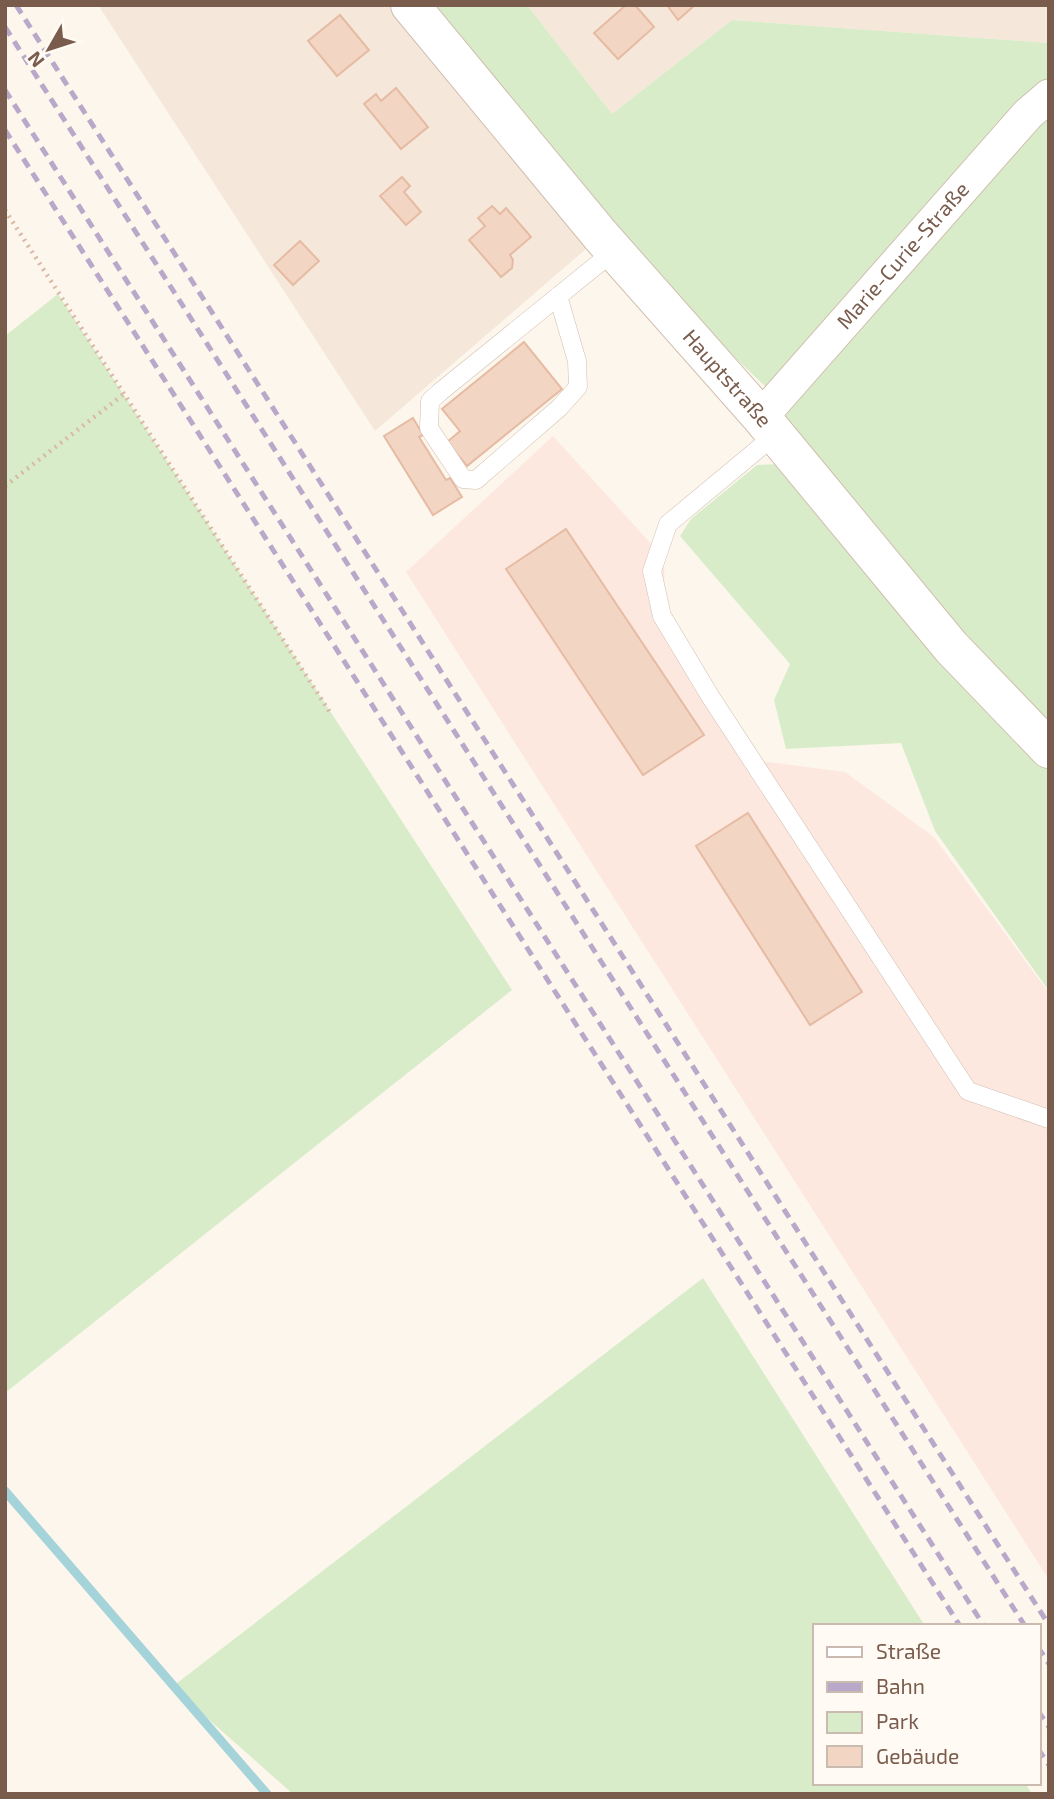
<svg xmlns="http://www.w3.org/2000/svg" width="1054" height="1799" font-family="'Exo 2',sans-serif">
<rect width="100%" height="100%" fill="#fdf6ec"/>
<path fill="#f5e8da" d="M 98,5 L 410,5 L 601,236 L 375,431 Z
M 527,5 L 1049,5 L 1049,43 L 732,20 L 612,114 Z"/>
<path fill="#fde8e0" d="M 553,436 L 664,558 L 665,611 L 761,761 L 845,772 L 934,837 L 1049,993 L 1049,1580 L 406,572 Z"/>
<path fill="#d8ecc9" d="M 427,5 L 527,5 L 612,114 L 732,20 L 1049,43 L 1049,991 L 935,831 L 901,743 L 786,749 L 774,700 L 790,664 L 680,536 L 691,519 L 757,465 L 812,463 L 784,425 L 788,408 L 724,347 L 717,350 Z
M 58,294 L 512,990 L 5,1393 L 5,336 Z
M 703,1278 L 925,1626 L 814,1626 L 814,1783 L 1025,1783 L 1032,1794 L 293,1794 L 172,1687 Z"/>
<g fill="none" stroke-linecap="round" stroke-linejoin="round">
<path stroke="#a5d3da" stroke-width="9" d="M 5,1491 L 267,1794"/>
</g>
<path fill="#f3d5c3" stroke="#e6bba3" stroke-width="2" d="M 626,5 L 635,5 L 654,27 L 618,59 L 594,33 Z
M 667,5 L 695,5 L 678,20 Z
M 340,15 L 369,50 L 337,76 L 308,41 Z
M 396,88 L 428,127 L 401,149 L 364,104 L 376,94 L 381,101 Z
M 402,177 L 410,186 L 404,192 L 421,212 L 406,225 L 380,196 Z
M 492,206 L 500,214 L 506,208 L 531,237 L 510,255 L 513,260 L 512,268 L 501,277 L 469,240 L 485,226 L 478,218 Z
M 300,241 L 319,261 L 293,285 L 274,265 Z
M 524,342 L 562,389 L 467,466 L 447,442 L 460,431 L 442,409 Z
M 413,418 L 423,435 L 419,437 L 446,480 L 450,478 L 462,497 L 433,515 L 384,436 Z
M 566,529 L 704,735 L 643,775 L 506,569 Z
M 748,813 L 862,992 L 810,1025 L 696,846 Z"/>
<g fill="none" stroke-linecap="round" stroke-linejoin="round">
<defs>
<path id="service" d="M 558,296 L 577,361 L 578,387 L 559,408 L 476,480 L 463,479 L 429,428 L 430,401 L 440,392 L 614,251
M 775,435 L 668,524 L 652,571 L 662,616 L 710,696 L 968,1091 L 1049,1119"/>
<g id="minor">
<path id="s1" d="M 761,417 L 1028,114 L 1049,96"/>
</g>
<g id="tertiary">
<path id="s2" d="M 410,5 L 601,236 L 761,417 L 951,647 L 1049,749"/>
</g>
</defs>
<use href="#service" stroke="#d1beb0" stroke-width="19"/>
<use href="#minor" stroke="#d1beb0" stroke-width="35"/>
<use href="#tertiary" stroke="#d1beb0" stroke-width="40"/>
<path stroke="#d9b8a5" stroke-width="4.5" stroke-dasharray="2 5" stroke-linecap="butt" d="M 5,210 L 331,714
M 5,486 L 124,394"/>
<use href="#service" stroke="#fff" stroke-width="18"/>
<use href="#minor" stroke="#fff" stroke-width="33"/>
<use href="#tertiary" stroke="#fff" stroke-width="38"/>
<path stroke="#b9a8c9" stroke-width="5" stroke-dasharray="10 7" stroke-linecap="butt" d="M 16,5 L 1049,1625
M 5,27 L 1025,1626
M 5,90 L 984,1626
M 5,130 L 960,1626
M 1038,1647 L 1049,1664
M 1038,1711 L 1049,1727
M 1038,1749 L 1049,1765"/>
</g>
<g text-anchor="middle" stroke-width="7" stroke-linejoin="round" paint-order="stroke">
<g font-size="21" fill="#7a5c4d" stroke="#fffaf3">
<text dy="7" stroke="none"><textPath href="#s1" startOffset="215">Marie-Curie-Straße</textPath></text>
<text dy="7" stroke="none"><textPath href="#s2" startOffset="490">Hauptstraße</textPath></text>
</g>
</g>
<rect width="1054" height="1799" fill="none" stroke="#7a5c4d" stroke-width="14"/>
<rect x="813" y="1624" width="228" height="161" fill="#fffaf3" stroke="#cabbb1" stroke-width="2"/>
<rect x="827" y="1647" width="35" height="10" fill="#ffffff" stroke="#cabbb1" stroke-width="2"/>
<text x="876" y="1659" font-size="21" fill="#7a5c4d">Straße</text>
<rect x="827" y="1682" width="35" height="10" fill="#b9a8c9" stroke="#cabbb1" stroke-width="2"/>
<text x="876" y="1694" font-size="21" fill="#7a5c4d">Bahn</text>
<rect x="827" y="1712" width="35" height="21" fill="#d8ecc9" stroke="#cabbb1" stroke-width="2"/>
<text x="876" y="1729" font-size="21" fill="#7a5c4d">Park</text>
<rect x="827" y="1746" width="35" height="21" fill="#f3d5c3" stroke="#cabbb1" stroke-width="2"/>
<text x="876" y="1764" font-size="21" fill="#7a5c4d">Gebäude</text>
<g transform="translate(49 49) rotate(231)" stroke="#fffaf3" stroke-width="5" paint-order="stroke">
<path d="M0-5L12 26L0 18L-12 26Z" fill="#7a5c4d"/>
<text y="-10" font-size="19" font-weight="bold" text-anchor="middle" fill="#7a5c4d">N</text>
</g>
</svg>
